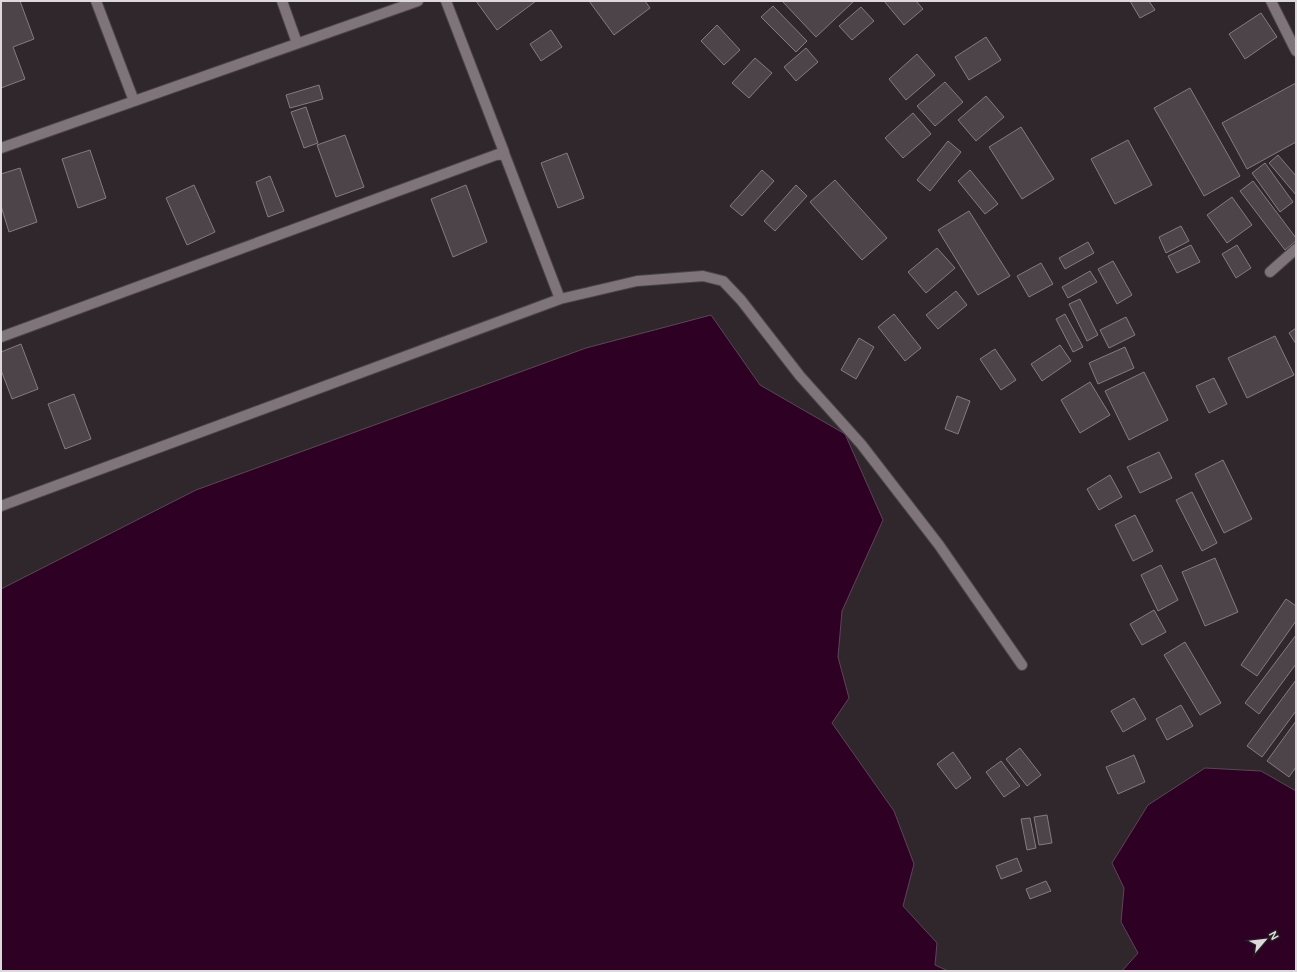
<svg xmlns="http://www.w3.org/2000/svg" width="1297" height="972" font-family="'DM Sans',sans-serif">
<rect width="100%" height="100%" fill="#2f272c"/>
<path fill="#2e0023" stroke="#62415a" d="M 711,315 L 760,385 L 845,434 L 883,520 L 842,611 L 838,657 L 849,698 L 832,723 L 894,811 L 914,864 L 903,906 L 937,943 L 935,965 L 948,971 L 1,971 L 1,589 L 196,490 L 586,348 Z
M 1205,768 L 1261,771 L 1296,791 L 1296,971 L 1122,971 L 1138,953 L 1121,922 L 1124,888 L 1112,863 L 1148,805 Z"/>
<path fill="#4d444a" stroke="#847b81" d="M 1,1 L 20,1 L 34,39 L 13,47 L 25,79 L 1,88 Z
M 476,1 L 536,1 L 497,30 Z
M 589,1 L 645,1 L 650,8 L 614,35 Z
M 782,1 L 854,1 L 816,37 Z
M 884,1 L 916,1 L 923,9 L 904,25 Z
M 1130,1 L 1149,1 L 1155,10 L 1140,18 Z
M 773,6 L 807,41 L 796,52 L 761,17 Z
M 861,7 L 874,21 L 852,40 L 839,26 Z
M 1261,13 L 1277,37 L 1245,59 L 1229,34 Z
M 717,25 L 740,50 L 724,65 L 701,41 Z
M 551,30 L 562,47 L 541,61 L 530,44 Z
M 986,37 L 1001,60 L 969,80 L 955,57 Z
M 806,48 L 818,62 L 796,81 L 784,67 Z
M 917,54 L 935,75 L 906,100 L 889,79 Z
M 755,58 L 772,73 L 749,98 L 732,83 Z
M 945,82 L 963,102 L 935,126 L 917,106 Z
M 1296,83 L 1296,142 L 1247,169 L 1222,123 Z
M 319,85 L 323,99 L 290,108 L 286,95 Z
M 1190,88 L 1240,176 L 1204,196 L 1154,108 Z
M 986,96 L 1004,117 L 976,141 L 958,120 Z
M 306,107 L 318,143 L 304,148 L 291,112 Z
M 913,113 L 931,134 L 903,158 L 885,138 Z
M 1021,127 L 1054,179 L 1022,199 L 989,147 Z
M 345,135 L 364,187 L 336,197 L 317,145 Z
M 1128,140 L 1152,185 L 1115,204 L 1091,159 Z
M 948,141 L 961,152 L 930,191 L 917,180 Z
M 90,150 L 106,198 L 78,208 L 62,159 Z
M 567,153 L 584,198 L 558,208 L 541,163 Z
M 1278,155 L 1296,176 L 1296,195 L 1269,163 Z
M 1265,163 L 1293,202 L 1280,212 L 1252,173 Z
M 20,168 L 37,222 L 9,232 L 1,206 L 1,174 Z
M 762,170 L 774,181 L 742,216 L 730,206 Z
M 970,170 L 998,204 L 985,214 L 958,181 Z
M 270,176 L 284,211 L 268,217 L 256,182 Z
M 835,180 L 887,238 L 862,260 L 810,202 Z
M 1253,181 L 1296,238 L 1296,241 L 1285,250 L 1240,191 Z
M 194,185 L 215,232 L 187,245 L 166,198 Z
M 466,185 L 487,242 L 453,257 L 431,199 Z
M 796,185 L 807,196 L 775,231 L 764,221 Z
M 1232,197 L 1252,225 L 1227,243 L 1207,215 Z
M 969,211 L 1010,276 L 978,295 L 938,230 Z
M 1181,226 L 1189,241 L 1166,253 L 1159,237 Z
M 1088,242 L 1094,253 L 1065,269 L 1059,258 Z
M 1191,245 L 1200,262 L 1177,273 L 1168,256 Z
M 1237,245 L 1251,268 L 1236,278 L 1222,254 Z
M 937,248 L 955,268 L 926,293 L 908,272 Z
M 1113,261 L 1132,295 L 1117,304 L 1098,269 Z
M 1041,263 L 1053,284 L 1029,297 L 1017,276 Z
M 1090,271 L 1097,282 L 1068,298 L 1062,287 Z
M 956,291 L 967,305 L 938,329 L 926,315 Z
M 1080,299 L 1098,335 L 1087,341 L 1069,304 Z
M 894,314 L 921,348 L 905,361 L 878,327 Z
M 1065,314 L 1083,347 L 1073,352 L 1056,319 Z
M 1126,317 L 1135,335 L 1109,348 L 1100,330 Z
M 1296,328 L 1296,344 L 1289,333 Z
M 1275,336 L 1294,375 L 1247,398 L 1228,358 Z
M 859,338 L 874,347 L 856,379 L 841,370 Z
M 21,344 L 38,389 L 12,399 L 1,370 L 1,352 Z
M 1060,345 L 1071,361 L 1042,381 L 1031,364 Z
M 1125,347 L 1134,368 L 1098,384 L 1089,363 Z
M 995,349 L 1016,380 L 1001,390 L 980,359 Z
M 1144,372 L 1168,420 L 1129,440 L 1105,391 Z
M 1214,378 L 1227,404 L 1209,413 L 1196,386 Z
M 1090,382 L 1110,415 L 1080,433 L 1061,400 Z
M 74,394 L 91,439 L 65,449 L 48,404 Z
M 957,396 L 970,401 L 958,434 L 945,429 Z
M 1159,452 L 1172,478 L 1140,493 L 1127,467 Z
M 1223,460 L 1252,519 L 1224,533 L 1195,474 Z
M 1110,475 L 1122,497 L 1099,510 L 1087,489 Z
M 1192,492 L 1217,543 L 1202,551 L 1176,500 Z
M 1135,515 L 1153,551 L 1133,561 L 1115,525 Z
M 1215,558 L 1238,612 L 1205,626 L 1182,572 Z
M 1161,565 L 1178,600 L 1158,611 L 1141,575 Z
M 1286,599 L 1296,606 L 1296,621 L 1257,676 L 1241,665 Z
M 1154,610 L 1166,632 L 1142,645 L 1130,624 Z
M 1296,635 L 1296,664 L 1259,714 L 1245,703 Z
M 1185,642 L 1221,703 L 1200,715 L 1164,655 Z
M 1296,680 L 1296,711 L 1262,757 L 1247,746 Z
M 1134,698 L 1146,719 L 1123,732 L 1111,711 Z
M 1181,705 L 1193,726 L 1167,740 L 1156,719 Z
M 1296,721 L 1296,767 L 1289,777 L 1267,761 Z
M 1020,748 L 1041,775 L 1027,786 L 1006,759 Z
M 953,752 L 971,778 L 956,789 L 937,764 Z
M 1134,755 L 1145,782 L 1118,794 L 1106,767 Z
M 1001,761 L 1020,786 L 1004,797 L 986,772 Z
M 1047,815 L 1052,843 L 1039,845 L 1034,817 Z
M 1030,818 L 1036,848 L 1027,850 L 1021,819 Z
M 1017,858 L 1022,871 L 1001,879 L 996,866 Z
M 1046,881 L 1051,891 L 1030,899 L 1026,889 Z"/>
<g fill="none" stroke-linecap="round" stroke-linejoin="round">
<defs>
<path id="minor" d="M 96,1 L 134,101
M 282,1 L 297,43
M 1271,1 L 1296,51
M 1,148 L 418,1
M 499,155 L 504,153 L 560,299
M 1270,272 L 1296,249
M 1,337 L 504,152 L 446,1
M 1,506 L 560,299 L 637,281 L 703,276 L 723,281 L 741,300 L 800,376 L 861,444 L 939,545 L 1022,665"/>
</defs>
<use href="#minor" stroke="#4a4448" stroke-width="12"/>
<use href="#minor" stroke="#7e747a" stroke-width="10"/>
</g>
<rect width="1297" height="972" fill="none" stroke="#ddd8db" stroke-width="4"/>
<g transform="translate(1265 940) rotate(62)" stroke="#251d22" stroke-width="3" paint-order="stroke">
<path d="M0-3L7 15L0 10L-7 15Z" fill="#ddd8db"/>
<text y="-6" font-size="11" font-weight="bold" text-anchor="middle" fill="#ddd8db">N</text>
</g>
</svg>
